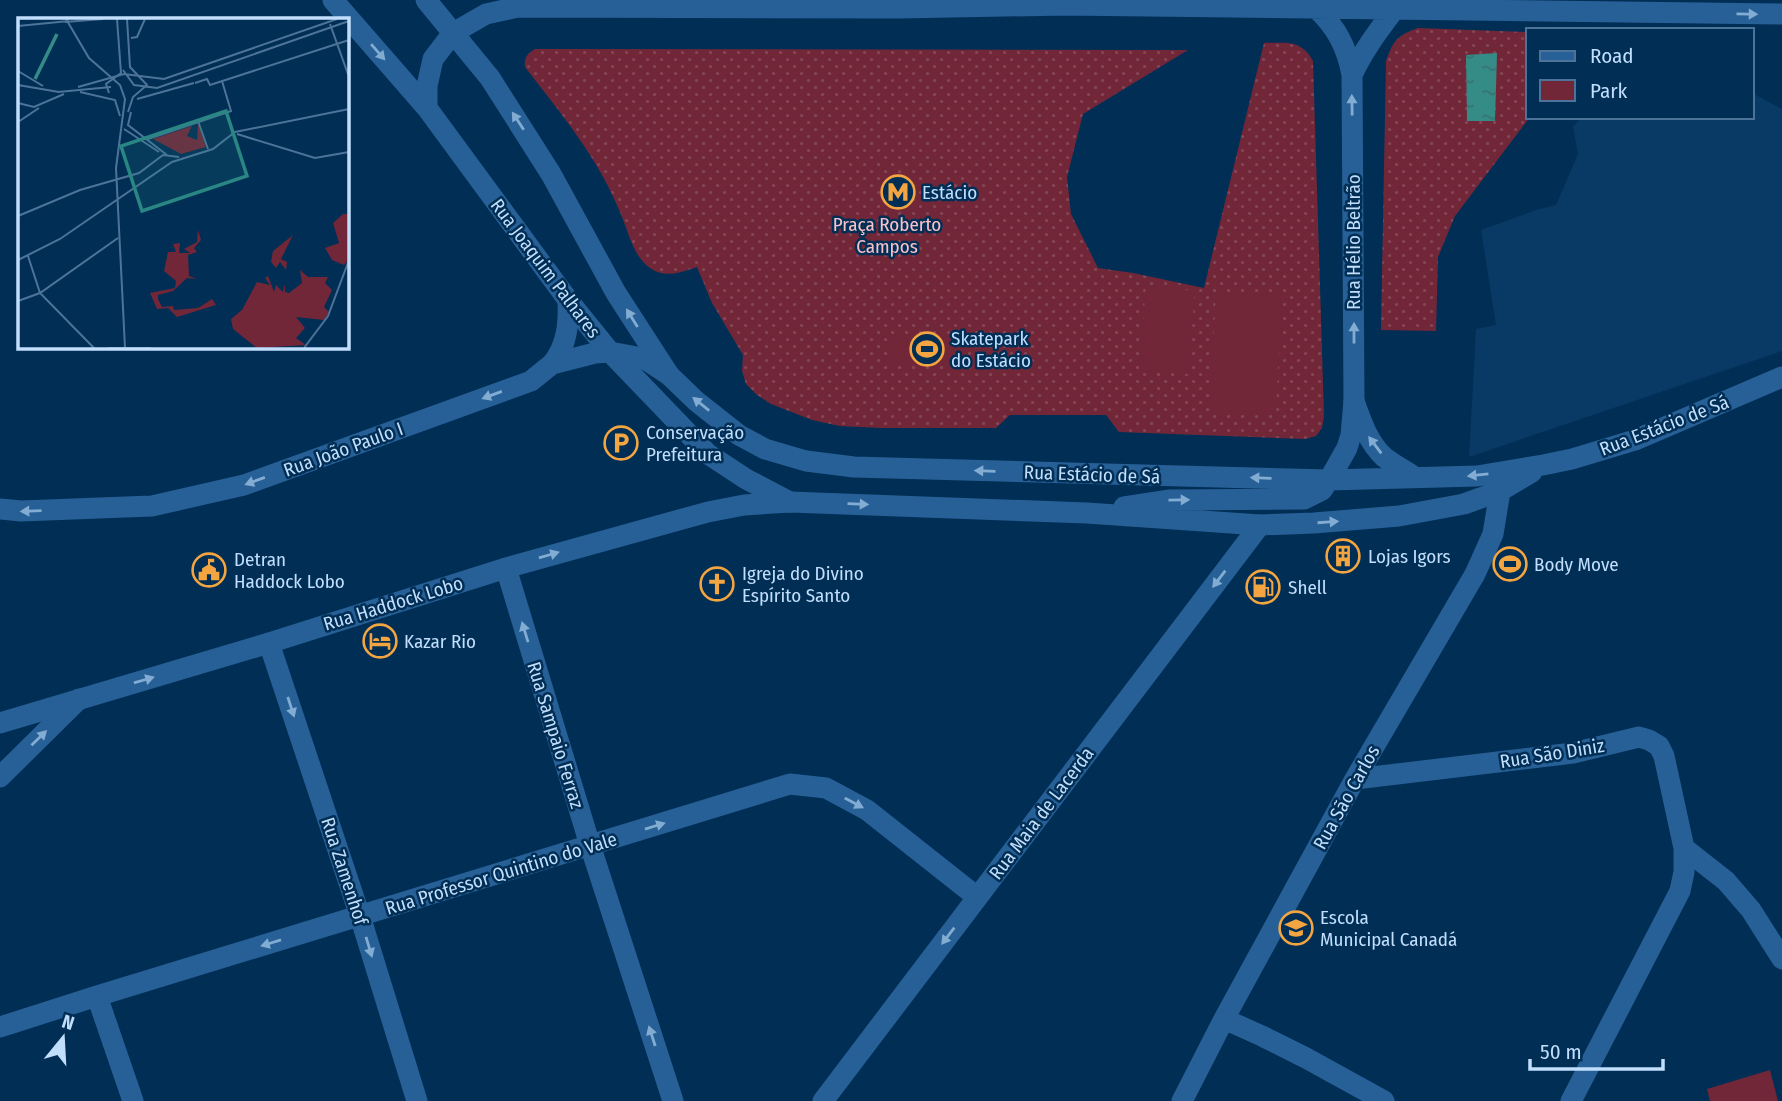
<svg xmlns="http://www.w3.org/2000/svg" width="1782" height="1101" font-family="'Fira Sans Condensed',sans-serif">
<defs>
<pattern id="green-dots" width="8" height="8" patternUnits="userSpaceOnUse" patternTransform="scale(1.75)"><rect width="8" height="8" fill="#722738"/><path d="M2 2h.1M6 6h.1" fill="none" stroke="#844656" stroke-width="1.8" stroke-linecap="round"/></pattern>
<pattern id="water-ripples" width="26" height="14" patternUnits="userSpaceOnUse" patternTransform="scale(1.75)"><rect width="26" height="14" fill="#358b86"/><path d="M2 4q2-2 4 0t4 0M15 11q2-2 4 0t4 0" fill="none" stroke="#377272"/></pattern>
</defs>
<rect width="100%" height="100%" fill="#002e55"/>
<path fill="#083a65" d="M 1752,93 L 1782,109 L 1782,351 L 1469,457 L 1476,329 L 1496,325 L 1481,230 L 1536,210 L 1556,205 L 1578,154 L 1573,127 L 1581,117 L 1752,117 Z"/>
<path fill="url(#green-dots)" d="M 1418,28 L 1528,32 L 1528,117 L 1530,117 L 1455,216 L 1438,257 L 1436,331 L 1381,330 L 1386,61 C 1394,40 1396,36 1418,28 Z
M 1264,43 C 1286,43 1301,39 1313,61 L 1324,416 L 1322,428 L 1316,436 L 1305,439 L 1119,432 L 1106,415 L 1010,415 L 996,428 L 881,428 L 840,426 L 812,420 L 771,404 L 757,395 L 746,384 L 742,371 L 743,355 L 712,303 L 697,267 C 682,272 665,279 650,268 C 634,257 629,234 622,217 C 600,160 562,115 525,67 C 524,58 527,54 535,49 L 1188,50 L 1083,114 L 1067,177 L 1071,214 L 1098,268 L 1133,273 L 1204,288 Z"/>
<path fill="#722738" d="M 1146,286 L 1195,291 L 1188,374 L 1139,370 Z
M 1216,292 L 1281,296 L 1276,414 L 1210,410 Z
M 889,334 L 965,335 L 965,363 L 889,362 Z
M 1770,1070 L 1778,1101 L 1710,1101 L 1707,1089 Z"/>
<path fill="url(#water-ripples)" d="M 1497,53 L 1495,121 L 1467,121 L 1466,55 Z"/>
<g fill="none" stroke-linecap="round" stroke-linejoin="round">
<path stroke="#276096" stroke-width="21" d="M 506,568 L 590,845 L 673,1101
M 269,643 L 360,916 L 417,1101
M 0,777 L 79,699
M 1355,779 L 1573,753 L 1639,737 L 1649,740 L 1659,746 L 1664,756 L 1684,848 L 1726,881 L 1751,910 L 1782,959
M 97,996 L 133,1101
M 1224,1019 L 1262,1036 L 1306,1058 L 1384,1101
M 0,1027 L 97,996 L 790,784 L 826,788 L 867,810 L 977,897
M 823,1101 L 1260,525
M 1182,1101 L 1224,1019 L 1355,779 L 1475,574 L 1493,534 L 1500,491
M 1571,1101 L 1680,891 L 1684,872 L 1684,848"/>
<path stroke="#276096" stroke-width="21" d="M 333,0 L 427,108 L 568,300 L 610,352 L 708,454 L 746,479 L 790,502
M 426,0 L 490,78 L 551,174 L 616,293 L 669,375
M 1317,9 C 1337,28 1347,48 1352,75 L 1354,401 L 1351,435 L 1347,448 L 1329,480
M 1352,75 C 1363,51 1378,31 1394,10
M 427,108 L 427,86 L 433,59 L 453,33 L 486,14 L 518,7 L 899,8 L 1065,5 L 1782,14"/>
<path stroke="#276096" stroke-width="21" d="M 552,364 C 567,346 569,324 568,300
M 1354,401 C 1361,421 1368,442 1384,457 C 1393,464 1404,470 1413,476
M 1124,507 L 1170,500 L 1304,499 L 1322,490 L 1329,480
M 0,509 L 21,511 L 152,506 L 244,485 L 531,381 L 552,364 L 595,353 L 610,352 L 637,357 L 648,361 L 669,375 L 696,401 L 739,435 L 765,449 L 806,461 L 854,467 L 1329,480 L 1477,476 L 1543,465 L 1572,459 L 1635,440 L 1782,377
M 0,723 L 269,643 L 506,568 L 708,512 L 744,505 L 790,502 L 1087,513 L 1260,525 L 1314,523 L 1399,516 L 1464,504 L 1500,491 L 1532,472"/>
</g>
<defs><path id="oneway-solid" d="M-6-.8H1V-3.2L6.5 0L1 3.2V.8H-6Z" transform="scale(1.75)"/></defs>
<g fill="#83acd3">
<use href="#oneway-solid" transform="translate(1747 14) rotate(1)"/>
<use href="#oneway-solid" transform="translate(378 52) rotate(49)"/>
<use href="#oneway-solid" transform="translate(1352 105) rotate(-91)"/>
<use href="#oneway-solid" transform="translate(518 121) rotate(-123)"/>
<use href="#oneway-solid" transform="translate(632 318) rotate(-122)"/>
<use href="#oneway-solid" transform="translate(1354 333) rotate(-90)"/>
<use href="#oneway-solid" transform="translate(492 395) rotate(160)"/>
<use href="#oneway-solid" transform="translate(701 404) rotate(-141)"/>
<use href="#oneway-solid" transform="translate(1375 445) rotate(-127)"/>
<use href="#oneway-solid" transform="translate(985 471) rotate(-178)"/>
<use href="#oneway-solid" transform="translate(1478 475) rotate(174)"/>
<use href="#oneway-solid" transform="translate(1261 478) rotate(-178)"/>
<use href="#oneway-solid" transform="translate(255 481) rotate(160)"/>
<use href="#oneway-solid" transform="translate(1179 500) rotate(-1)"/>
<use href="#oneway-solid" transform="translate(858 504) rotate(2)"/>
<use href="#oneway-solid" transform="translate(31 511) rotate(178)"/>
<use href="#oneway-solid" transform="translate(1328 522) rotate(-4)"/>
<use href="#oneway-solid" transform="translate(549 555) rotate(-16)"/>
<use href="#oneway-solid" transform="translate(1219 579) rotate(127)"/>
<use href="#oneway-solid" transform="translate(525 632) rotate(-107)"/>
<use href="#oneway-solid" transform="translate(144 680) rotate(-16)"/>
<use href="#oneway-solid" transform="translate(291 707) rotate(72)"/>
<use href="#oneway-solid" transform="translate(39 738) rotate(-44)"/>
<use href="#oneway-solid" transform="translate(854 803) rotate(28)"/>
<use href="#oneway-solid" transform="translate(655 826) rotate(-17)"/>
<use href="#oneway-solid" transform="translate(948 936) rotate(127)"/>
<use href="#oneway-solid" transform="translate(271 943) rotate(163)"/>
<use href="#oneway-solid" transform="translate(369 947) rotate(73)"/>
<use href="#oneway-solid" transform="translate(652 1036) rotate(-108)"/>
</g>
<defs>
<symbol id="metro-ring" viewBox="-11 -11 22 22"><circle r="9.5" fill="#002e55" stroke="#f2a540" stroke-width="1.5"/><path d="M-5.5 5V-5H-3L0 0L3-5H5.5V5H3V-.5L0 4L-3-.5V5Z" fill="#f2a540"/></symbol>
<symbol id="stadium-ring" viewBox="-11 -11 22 22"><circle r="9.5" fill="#002e55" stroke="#f2a540" stroke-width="1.5"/><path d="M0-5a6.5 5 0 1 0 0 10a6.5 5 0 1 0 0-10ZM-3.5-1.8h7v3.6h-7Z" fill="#f2a540"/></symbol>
<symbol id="parking-ring" viewBox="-11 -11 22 22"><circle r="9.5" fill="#002e55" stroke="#f2a540" stroke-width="1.5"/><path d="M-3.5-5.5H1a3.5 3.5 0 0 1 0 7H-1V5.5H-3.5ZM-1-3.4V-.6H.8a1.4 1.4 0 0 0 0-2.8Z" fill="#f2a540"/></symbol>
<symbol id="building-ring" viewBox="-11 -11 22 22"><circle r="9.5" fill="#002e55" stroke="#f2a540" stroke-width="1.5"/><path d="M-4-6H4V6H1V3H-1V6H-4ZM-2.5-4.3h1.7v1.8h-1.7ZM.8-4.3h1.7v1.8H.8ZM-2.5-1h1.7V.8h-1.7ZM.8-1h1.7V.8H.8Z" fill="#f2a540"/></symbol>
<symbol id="civic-ring" viewBox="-11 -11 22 22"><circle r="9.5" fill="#002e55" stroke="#f2a540" stroke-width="1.5"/><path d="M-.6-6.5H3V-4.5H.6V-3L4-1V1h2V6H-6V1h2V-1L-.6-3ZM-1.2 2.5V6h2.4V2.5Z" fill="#f2a540"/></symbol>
<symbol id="church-ring" viewBox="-11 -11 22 22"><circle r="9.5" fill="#002e55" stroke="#f2a540" stroke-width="1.5"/><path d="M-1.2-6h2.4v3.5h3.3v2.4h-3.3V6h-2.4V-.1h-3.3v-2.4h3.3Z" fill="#f2a540"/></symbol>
<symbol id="fuel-ring" viewBox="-11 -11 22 22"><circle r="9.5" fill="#002e55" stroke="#f2a540" stroke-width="1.5"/><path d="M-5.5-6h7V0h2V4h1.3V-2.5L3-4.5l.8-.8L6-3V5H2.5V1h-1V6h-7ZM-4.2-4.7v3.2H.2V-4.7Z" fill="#f2a540"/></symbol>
<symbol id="hotel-ring" viewBox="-11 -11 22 22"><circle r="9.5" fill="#002e55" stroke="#f2a540" stroke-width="1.5"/><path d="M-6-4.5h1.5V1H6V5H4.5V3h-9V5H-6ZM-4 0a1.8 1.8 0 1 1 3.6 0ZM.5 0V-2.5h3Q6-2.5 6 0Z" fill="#f2a540"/></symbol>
<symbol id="school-ring" viewBox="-11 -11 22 22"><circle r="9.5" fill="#002e55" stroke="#f2a540" stroke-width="1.5"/><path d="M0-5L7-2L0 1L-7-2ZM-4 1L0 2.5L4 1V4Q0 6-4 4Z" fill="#f2a540"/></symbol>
</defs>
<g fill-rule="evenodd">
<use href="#metro-ring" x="879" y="173" width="38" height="38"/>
<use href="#stadium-ring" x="908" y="330" width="38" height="38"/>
<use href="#parking-ring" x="602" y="424" width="38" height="38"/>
<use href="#building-ring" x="1324" y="537" width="38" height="38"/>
<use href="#stadium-ring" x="1491" y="545" width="38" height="38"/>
<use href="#civic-ring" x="190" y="551" width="38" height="38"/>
<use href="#church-ring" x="698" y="565" width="38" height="38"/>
<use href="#fuel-ring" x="1244" y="568" width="38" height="38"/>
<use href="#hotel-ring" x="361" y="622" width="38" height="38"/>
<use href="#school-ring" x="1277" y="909" width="38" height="38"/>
</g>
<g text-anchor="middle" stroke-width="5" stroke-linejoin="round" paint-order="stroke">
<g font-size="19" fill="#c1defc" stroke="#002e55" text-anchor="start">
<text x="922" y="199">Estácio</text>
<text x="951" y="345">Skatepark<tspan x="951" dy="22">do Estácio</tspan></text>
<text x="646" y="439">Conservação<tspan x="646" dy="22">Prefeitura</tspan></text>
<text x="1368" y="563">Lojas Igors</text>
<text x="234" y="566">Detran<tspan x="234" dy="22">Haddock Lobo</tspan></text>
<text x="1534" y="571">Body Move</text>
<text x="742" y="580">Igreja do Divino<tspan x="742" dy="22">Espírito Santo</tspan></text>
<text x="1288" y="594">Shell</text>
<text x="404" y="648">Kazar Rio</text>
<text x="1320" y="924">Escola<tspan x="1320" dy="22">Municipal Canadá</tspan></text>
</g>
<g font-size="19" fill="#fac1c8" stroke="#002e55">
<text x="887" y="231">Praça Roberto<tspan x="887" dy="22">Campos</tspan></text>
</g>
<g font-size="19" fill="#c1defc" stroke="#002e55">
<text transform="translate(1353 242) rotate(-90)" y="7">Rua Hélio Beltrão</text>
<text transform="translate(546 268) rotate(53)" y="7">Rua Joaquim Palhares</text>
<text transform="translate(1664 425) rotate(-21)" y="7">Rua Estácio de Sá</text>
<text transform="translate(343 449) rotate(-20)" y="7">Rua João Paulo I</text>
<text transform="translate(1092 474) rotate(2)" y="7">Rua Estácio de Sá</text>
<text transform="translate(393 603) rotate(-17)" y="7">Rua Haddock Lobo</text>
<text transform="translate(556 735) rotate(73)" y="7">Rua Sampaio Ferraz</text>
<text transform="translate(1552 753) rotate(-9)" y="7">Rua São Diniz</text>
<text transform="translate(1346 797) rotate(-61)" y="7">Rua São Carlos</text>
<text transform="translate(1041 813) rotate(-53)" y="7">Rua Maia de Lacerda</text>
<text transform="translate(345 871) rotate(72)" y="7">Rua Zamenhof</text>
<text transform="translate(501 873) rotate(-17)" y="7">Rua Professor Quintino do Vale</text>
</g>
</g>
<g transform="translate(18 18)">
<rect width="331" height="331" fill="#002e55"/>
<path d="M 180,105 L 188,129 L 163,136 L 135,121 L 174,108 L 169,118 L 179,122 Z" fill="#722738"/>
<path d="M 180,212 L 183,222 L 176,230 L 179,234 L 170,237 L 171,258 L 179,261 L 169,260 L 155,273 L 140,277 L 140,281 L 144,289 L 155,288 L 156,292 L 180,290 L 194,281 L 198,287 L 159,299 L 150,290 L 139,291 L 132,275 L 157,270 L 158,263 L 146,253 L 150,234 L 158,234 L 155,226 L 162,225 L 161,235 L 172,235 L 166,231 L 179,224 ZM 275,217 L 263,241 L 269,244 L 268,252 L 262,244 L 258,250 L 253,244 L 255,233 ZM 282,252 L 290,259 L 310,259 L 307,265 L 314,272 L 306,289 L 311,294 L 306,302 L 278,299 L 287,310 L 278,320 L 288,327 L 239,330 L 215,311 L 213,301 L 224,292 L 239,264 L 252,267 L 247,260 L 250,258 L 256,274 L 258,267 L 265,274 L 267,266 L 267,274 L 271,275 L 284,265 Z" fill="#722738"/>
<path d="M 325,196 L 331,196 L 331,241 L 326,247 L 314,242 L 307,230 L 321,225 L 315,205 Z" fill="#722738"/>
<path fill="none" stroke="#358b86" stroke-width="3.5" d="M 17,61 L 39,16"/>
<path fill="none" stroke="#4d7498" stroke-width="2" d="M 48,1 L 71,40 L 102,67 L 107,81 L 98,150 L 107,330M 109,1 L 112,49 L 129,67 L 115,79 L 110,94M 47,4 L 85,1M 312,6 L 331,59M 0,8 L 51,3M 113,20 L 119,19 L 127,1M 105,52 L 116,67 L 139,70 L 331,3M 0,53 L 25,68M 177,65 L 189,61 L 192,67 L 331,22M 0,67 L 41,74M 60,69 L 106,56 L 146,61 L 319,1M 40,74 L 93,69M 62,74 L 97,82 L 102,98M 91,75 L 88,66 L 103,55 L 99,1M 119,81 L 176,65M 0,85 L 16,89 L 46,76M 113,94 L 110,107 L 149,137M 180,103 L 190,131M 0,104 L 21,90M 106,111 L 141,134M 219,116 L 297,140 L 331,134M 130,121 L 213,93 L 204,63M 0,198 L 62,172 L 121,155 L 145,137 L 161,139M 10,238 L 22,275 L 76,330M 0,242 L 42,221 L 154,144 L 195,131 L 217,114 L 331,91M 0,283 L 22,275 L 100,220M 90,330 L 133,330M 286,330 L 310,298 L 331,242"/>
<path fill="#2a8683" fill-opacity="0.15" stroke="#2a8683" stroke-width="3.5" d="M 208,93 L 229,158 L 124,193 L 103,128 Z"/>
<rect width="331" height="331" fill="none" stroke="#c1defc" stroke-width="3.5"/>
</g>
<rect x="1526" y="28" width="228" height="91" fill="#002e55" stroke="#4d7498" stroke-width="2"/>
<rect x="1540" y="51" width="35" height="10" fill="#276096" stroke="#4d7498" stroke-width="2"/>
<text x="1590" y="63" font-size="21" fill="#c1defc">Road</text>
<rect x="1540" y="80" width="35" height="21" fill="#722738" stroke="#4d7498" stroke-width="2"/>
<text x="1590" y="98" font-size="21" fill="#c1defc">Park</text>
<g transform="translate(63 1038) rotate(18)" stroke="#002e55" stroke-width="5" paint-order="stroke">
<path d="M0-5L12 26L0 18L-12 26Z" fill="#c1defc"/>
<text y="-10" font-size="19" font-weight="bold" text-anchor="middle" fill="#c1defc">N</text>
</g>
<path d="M1530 1059v10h133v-10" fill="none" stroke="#c1defc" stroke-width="3.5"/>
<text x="1540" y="1059" font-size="21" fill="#c1defc" stroke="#002e55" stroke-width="5" paint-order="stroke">50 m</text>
</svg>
